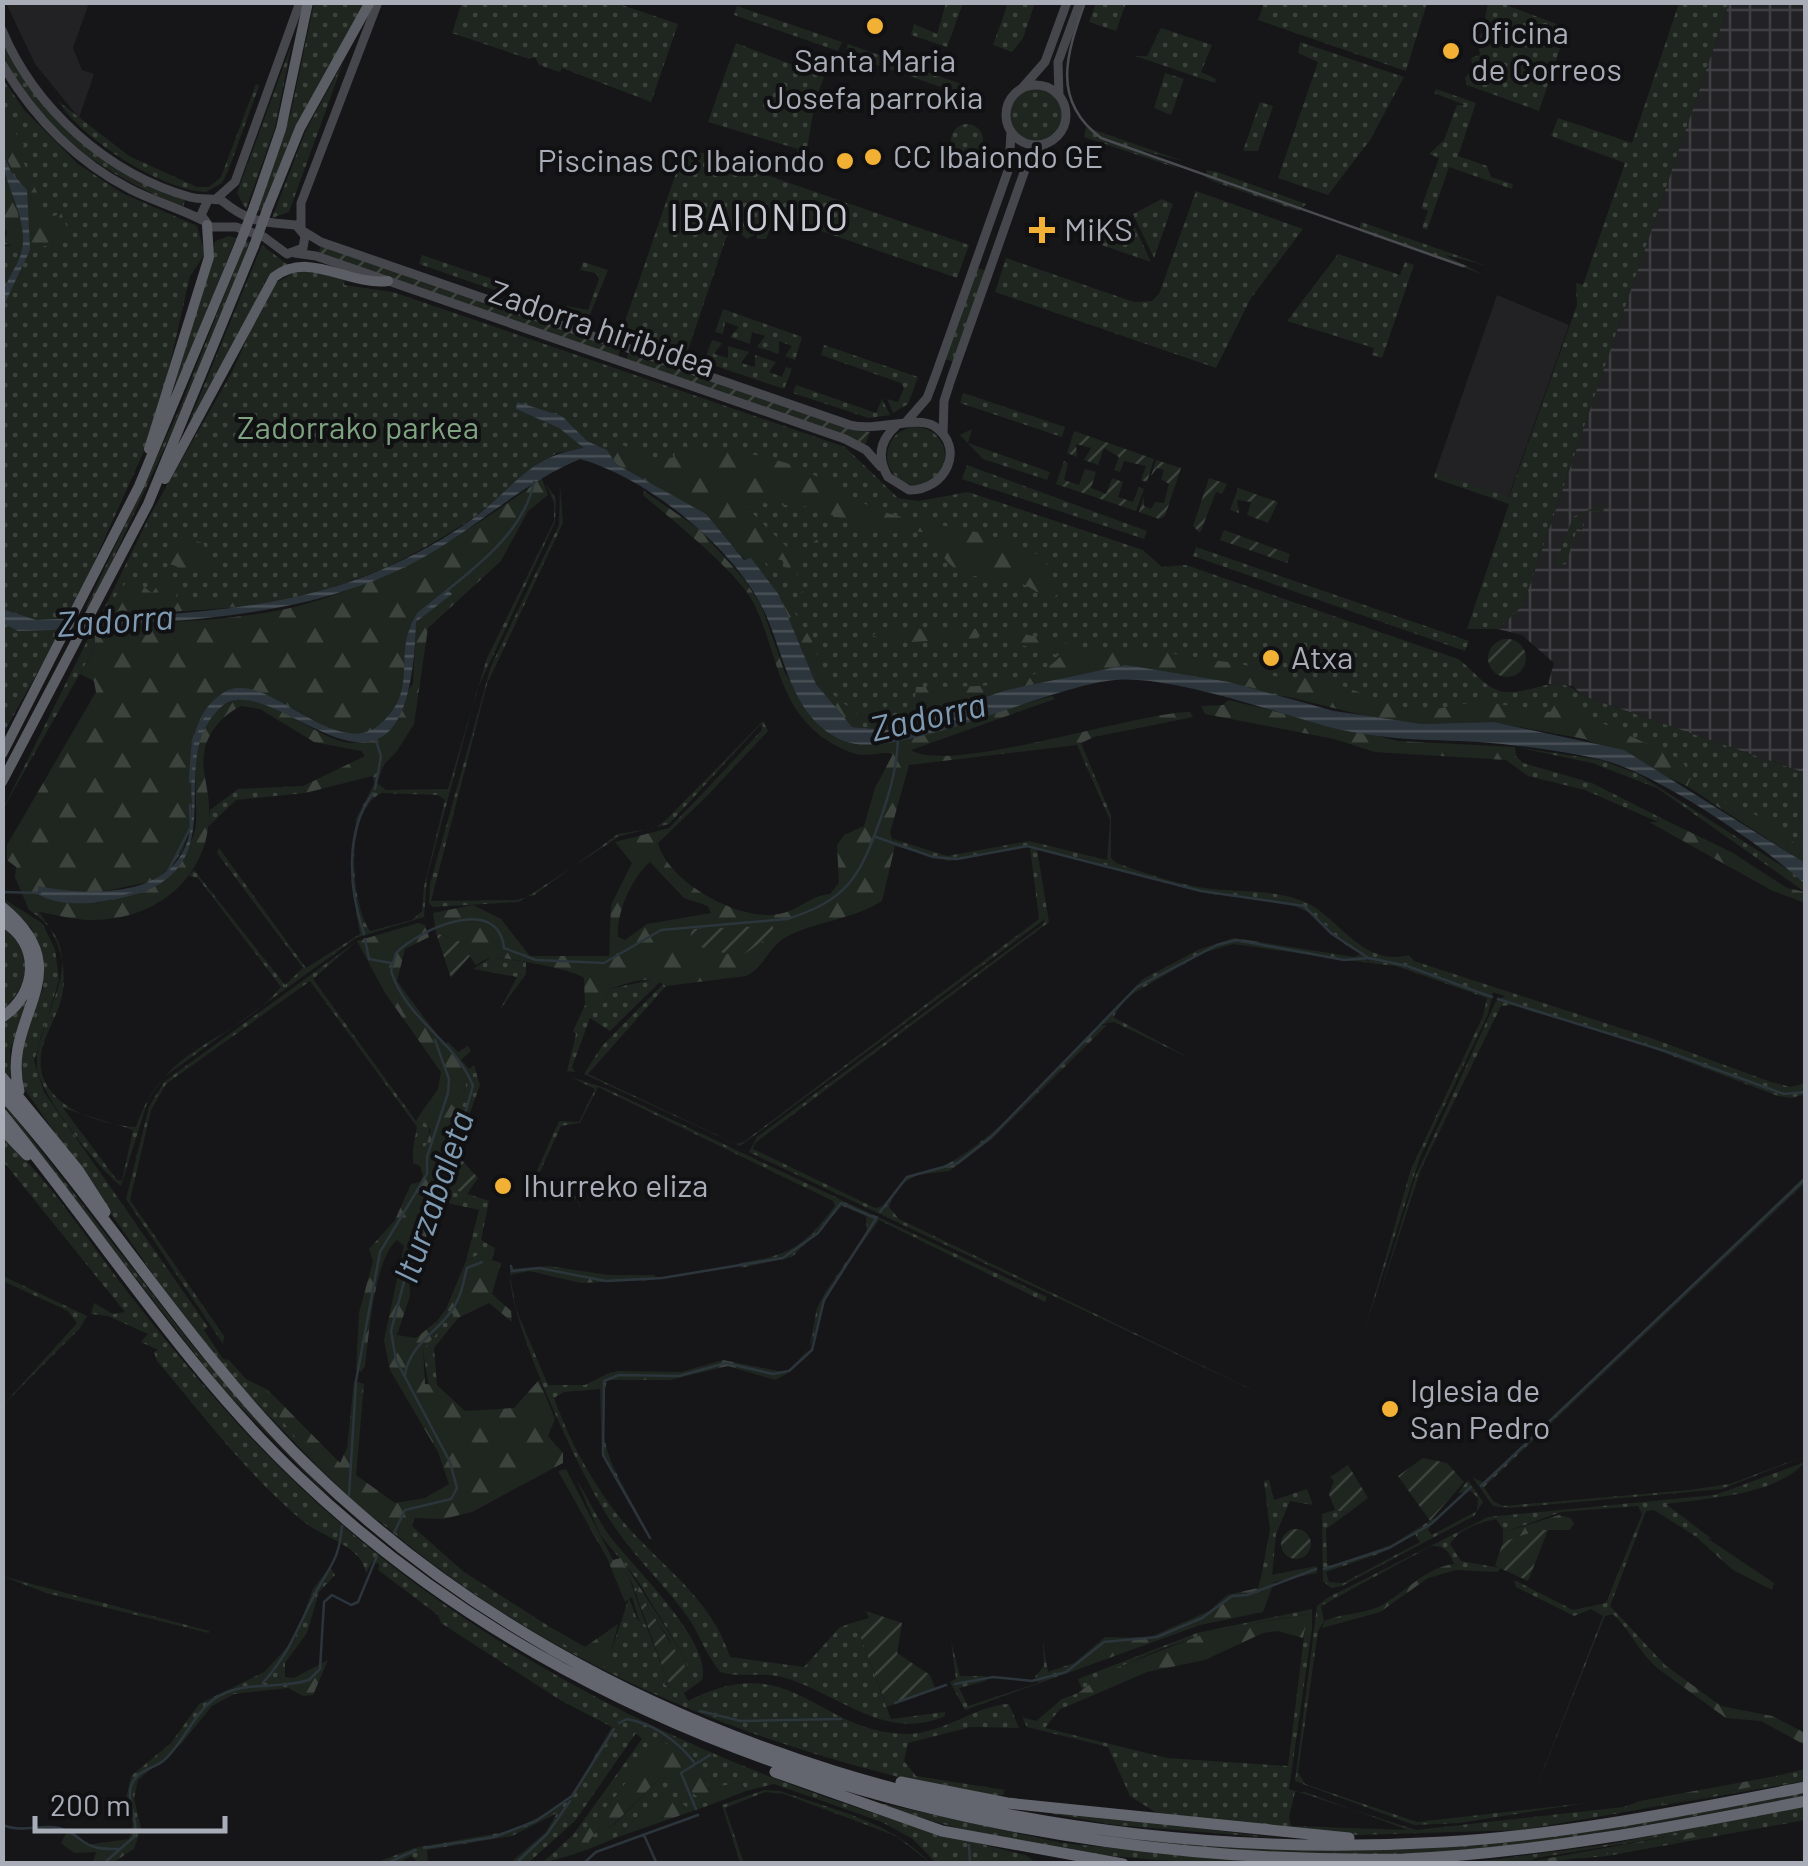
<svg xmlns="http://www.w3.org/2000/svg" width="1808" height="1866" font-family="Barlow,sans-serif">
<defs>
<pattern id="industrial-grid" width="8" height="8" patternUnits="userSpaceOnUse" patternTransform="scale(2.5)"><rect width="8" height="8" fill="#222225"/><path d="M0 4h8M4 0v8" fill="none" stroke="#3f3f43"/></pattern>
<pattern id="grass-dots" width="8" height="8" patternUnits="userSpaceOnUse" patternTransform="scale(2.5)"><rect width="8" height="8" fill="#1e261f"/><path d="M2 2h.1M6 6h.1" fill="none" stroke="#3c433d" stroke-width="1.8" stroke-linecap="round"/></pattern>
<pattern id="forest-firs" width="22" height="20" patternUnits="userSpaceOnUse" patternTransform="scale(2.5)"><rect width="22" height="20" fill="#1e261f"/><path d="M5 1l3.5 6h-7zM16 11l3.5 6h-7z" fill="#3c433d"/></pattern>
<pattern id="garden-furrows" width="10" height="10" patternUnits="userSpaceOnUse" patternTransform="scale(2.5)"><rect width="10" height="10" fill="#1e261f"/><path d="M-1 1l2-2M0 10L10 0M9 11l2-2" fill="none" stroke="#3c433d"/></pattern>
<pattern id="water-rules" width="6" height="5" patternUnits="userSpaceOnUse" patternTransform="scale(2.5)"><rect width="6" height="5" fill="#2c353c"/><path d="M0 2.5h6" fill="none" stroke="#485056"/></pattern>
</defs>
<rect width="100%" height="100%" fill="#161618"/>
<path fill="#222225" d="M 6,3 L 89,3 L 73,48 L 82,70 L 94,74 L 79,118 L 35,64 Z
M 1497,295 L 1569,325 L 1508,498 L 1435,473 Z"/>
<path fill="url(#industrial-grid)" d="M 1729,3 L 1805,3 L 1805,773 L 1583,696 L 1573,686 L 1548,684 L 1554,663 L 1522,635 L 1498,629 L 1523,605 Z"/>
<path fill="url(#grass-dots)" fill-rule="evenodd" d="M 462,2 L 616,3 L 678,24 L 651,102 L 562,68 L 560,72 L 539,65 L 535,57 L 529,59 L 452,33 Z
M 314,3 L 365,3 L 262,212 L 257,210 L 291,112 Z
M 946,3 L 963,3 L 947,47 L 911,35 L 914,24 L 937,34 Z
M 1008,3 L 1035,3 L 1023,38 L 1012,52 L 993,45 Z
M 1096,3 L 1126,3 L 1116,31 L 1089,22 Z
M 1361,3 L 1427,3 L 1406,71 L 1258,20 L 1264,3 Z
M 1488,3 L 1501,3 L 1567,28 L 1539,111 L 1467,85 L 1465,78 L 1473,68 L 1471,58 L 1480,55 L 1477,36 L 1482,33 Z
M 1679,3 L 1729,3 L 1523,605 L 1498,629 L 1467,629 L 1509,504 L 1434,478 L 1435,473 L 1509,497 L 1577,305 L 1576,283 L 1583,285 L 1625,163 L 1551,136 L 1558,118 L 1632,143 Z
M 737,6 L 842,42 L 838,51 L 734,15 Z
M 1161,28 L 1212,45 L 1201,72 L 1216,79 L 1215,83 L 1135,56 L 1147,56 Z
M 2,37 L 17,65 L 81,141 L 186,198 L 183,207 C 119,182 3,115 2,37 Z
M 1300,42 L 1404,77 L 1370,140 L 1328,195 L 1278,178 L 1318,62 L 1298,53 Z
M 292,43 L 275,128 L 246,209 L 237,193 Z
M 736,43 L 824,77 L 815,101 L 806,155 L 794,163 L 798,149 L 708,122 Z
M 848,44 L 970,87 L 967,96 L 845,54 Z
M 343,63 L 289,212 L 272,218 L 306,130 Z
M 1165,73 L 1184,79 L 1171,115 L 1154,108 Z
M 2,78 L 25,111 L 78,164 L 122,193 L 197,226 L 205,254 L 190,276 L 166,382 L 144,451 L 73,609 L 3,734 L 2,248 L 12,245 L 3,244 L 7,232 Z
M 256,84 L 259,86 L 228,171 L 222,183 L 206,192 C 161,190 82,139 58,101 L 129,156 L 197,187 L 209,187 L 221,177 Z
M1010 115a26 26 0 1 1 52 0a26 26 0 1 1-52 0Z
M 1436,89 L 1476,103 L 1458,156 L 1487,166 L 1491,177 L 1513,184 L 1512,189 L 1449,167 L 1427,230 L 1422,228 L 1428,211 L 1421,208 L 1439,158 L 1429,154 L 1444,140 L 1457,105 L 1465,105 L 1434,93 Z
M 1260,102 L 1273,106 L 1258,151 L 1243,151 Z
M951 140a16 16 0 1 1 32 0a16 16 0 1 1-32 0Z
M 1086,127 L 1183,161 L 1140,150 L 1180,169 L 1084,137 Z
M 685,147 L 969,245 L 957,278 L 775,215 L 766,239 L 757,239 L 757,233 L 747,239 L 734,229 L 742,218 L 726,238 L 686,356 L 621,333 Z
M 1207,170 L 1217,172 L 1306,204 L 1299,211 L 1215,182 L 1205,177 Z
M 1196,191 L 1303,229 L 1251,298 L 1216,368 L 995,292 L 1006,258 L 1134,302 L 1152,301 L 1159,294 Z
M 1162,199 L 1173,204 L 1154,258 L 1133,214 Z
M 1361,222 L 1485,265 L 1445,255 L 1482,274 L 1359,231 Z
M 1133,223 L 1151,262 L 1093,242 Z
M 229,236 L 236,238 L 171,399 L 215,241 Z
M 246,241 L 250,242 L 182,410 L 90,609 L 86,608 L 179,410 Z
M 262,245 L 288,265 L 265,281 L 245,327 L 182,439 Z
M 1338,254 L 1400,275 L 1405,262 L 1414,265 L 1382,358 L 1372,355 L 1374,348 L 1287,321 Z
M 422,255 L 498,281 L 503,285 L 500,292 L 419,264 Z
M 583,262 L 608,270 L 587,322 L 565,314 L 567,306 L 588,310 L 599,279 L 596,273 L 580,270 Z
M 977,268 L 986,271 L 954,362 L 945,359 Z
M 300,269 L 345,279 L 344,285 L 393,292 L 845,447 L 898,498 L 919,501 L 968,492 L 1143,550 L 1162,567 L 1186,565 L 1458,659 C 1473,669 1486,690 1505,692 C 1534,694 1557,671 1583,696 L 1805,773 L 1805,863 L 1673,777 L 1585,739 L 1494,722 L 1080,671 L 889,730 L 852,727 L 840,717 L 779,595 L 712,525 L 607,450 L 587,441 L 562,416 L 518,403 L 516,409 L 559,428 L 586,449 L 556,453 L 472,519 L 433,543 L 386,568 L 312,595 L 255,606 L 100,617 L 149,517 L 232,372 L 271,286 Z
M 723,309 L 802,337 L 795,360 L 785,356 L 792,346 L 779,341 L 779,354 L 757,347 L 765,336 L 752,332 L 750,344 L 730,337 L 739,327 L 725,322 L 723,334 L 715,332 Z
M 712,340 L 722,343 L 714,354 L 728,358 L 728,346 L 749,352 L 741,363 L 755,367 L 755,355 L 776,362 L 769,372 L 782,377 L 786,367 L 792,369 L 784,389 L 704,362 Z
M 824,345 L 918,377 L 908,404 L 893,413 L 887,399 L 898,402 L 904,388 L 901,383 L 821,355 Z
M 796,385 L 876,413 L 882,399 L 890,415 L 869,418 L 793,393 Z
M 963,393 L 1065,427 L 1062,437 L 960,403 Z
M887 456a29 29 0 1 1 58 0a29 29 0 1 1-58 0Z
M 972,429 L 968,443 L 1050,472 L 1047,480 L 983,459 L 960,435 Z
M 967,465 L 1147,531 L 1144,539 L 962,479 Z
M 546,484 L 556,499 L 555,522 L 477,690 L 427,877 L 424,917 L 356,938 L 164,1077 L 148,1100 L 121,1186 C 98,1168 39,1094 37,1066 C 33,1014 101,957 29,910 L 38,911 C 57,935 67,961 63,991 C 60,1012 47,1029 42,1049 C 30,1102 94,1124 136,1127 C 166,1041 232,1045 281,987 L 198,878 L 189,876 L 194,870 L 285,985 L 303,968 L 217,853 L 219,848 L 306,968 L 360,934 L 352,886 L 354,848 L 356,819 L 374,784 L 373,776 L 384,764 L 377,783 L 386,790 L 448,789 L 487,658 L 554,521 L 554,503 ZM 382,793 L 438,795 L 445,800 L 424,887 L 422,911 L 412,920 L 370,931 C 350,901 344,809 382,793 ZM 63,1108 L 133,1130 L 122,1181 L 117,1180 Z
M 560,485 L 563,523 L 487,684 L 431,901 L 516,900 L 534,895 L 618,834 L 655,828 L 666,820 L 763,721 L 768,731 L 706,797 L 702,794 L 762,730 L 761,724 L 669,824 L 620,836 L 519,902 L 433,907 L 429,903 L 430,884 L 491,666 L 559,525 Z
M 1596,507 L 1604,508 L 1603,512 L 1589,511 L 1577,519 L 1584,524 L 1582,530 L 1577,529 L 1566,564 L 1555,566 L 1573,517 Z
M 1196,547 L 1469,641 L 1465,651 L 1193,556 Z
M 90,635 L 95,636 L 95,647 L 3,809 Z
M 1081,743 L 1111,815 L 1111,858 L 1116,863 C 1145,873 1175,884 1205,888 C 1238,893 1280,888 1311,905 C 1342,923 1365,967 1409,955 L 1414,961 L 1648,1037 L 1771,1082 L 1791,1087 L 1805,1083 L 1806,1094 L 1791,1098 L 1778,1096 L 1638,1043 L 1511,1005 L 1501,1006 L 1421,1169 L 1380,1293 L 1416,1175 L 1496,1001 L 1505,996 L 1493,992 L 1488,1014 L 1420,1157 L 1366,1326 L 1411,1169 L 1483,1016 L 1487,998 L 1396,966 L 1369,963 L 1368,956 C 1334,945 1333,925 1308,912 C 1277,895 1235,899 1201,892 C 1146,879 1093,858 1037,849 L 1049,922 L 755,1143 L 753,1149 L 875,1208 L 883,1206 L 897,1187 L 889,1207 L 899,1219 L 1282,1404 L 749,1152 L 757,1137 L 1043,924 L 1045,919 L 740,1146 L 584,1074 L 602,1046 L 663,984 L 666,986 L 588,1074 L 736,1144 L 745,1141 L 1039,919 L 1030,847 L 948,861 L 895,846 L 893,839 L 947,856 L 1029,841 L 1107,860 L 1110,820 L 1077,745 Z
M 1515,747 L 1601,760 L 1638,774 L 1793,873 L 1805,884 L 1805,892 L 1657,788 L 1592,763 Z
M 1516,756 L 1523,763 L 1592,783 L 1659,817 L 1658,822 L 1585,790 L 1528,776 L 1506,760 Z
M 303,786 L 305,793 L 236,800 L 208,827 L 210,810 L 238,789 Z
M 2,898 L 42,923 L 55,949 L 59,980 L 34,1061 L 44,1092 L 208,1327 L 204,1330 L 223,1359 L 229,1360 L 246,1379 L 268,1390 L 265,1399 L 336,1485 L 236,1382 L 162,1287 L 21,1084 L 23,1036 L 43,989 L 44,960 L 31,928 Z
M 2,926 C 38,958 30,980 2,1012 Z
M 22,929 L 36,985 L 10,1050 L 11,1078 L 3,1070 L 3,1021 L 13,1015 L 31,990 Z
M 357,941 L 313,979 L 416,1121 L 419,1116 C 433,1124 430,1132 426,1147 L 413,1148 L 417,1127 L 310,981 L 166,1084 L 151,1110 L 130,1200 L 224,1336 L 223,1344 L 126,1199 L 149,1107 L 164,1082 Z
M 1200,949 L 1203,953 L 1127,997 L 1113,1017 L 1191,1059 L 1114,1022 L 1099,1024 L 1143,979 Z
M 492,957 L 526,962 L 526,974 L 499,1011 L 517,977 L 473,969 Z
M 656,979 L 660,982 L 610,1031 L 590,1018 L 572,1067 L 575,1072 L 567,1071 L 576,1034 L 573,1031 L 585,1005 L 603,1004 L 609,989 Z
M 474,1065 L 480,1085 L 468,1118 L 454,1112 L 451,1104 L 464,1094 L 469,1069 Z
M 571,1077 L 605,1088 L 1047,1297 L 1045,1302 L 879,1220 C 863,1244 843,1266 830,1292 C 809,1329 824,1340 788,1373 L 809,1348 L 817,1308 L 826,1291 L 867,1232 L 866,1216 L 842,1206 L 792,1257 L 741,1268 L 739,1263 C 791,1255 802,1248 835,1206 L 833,1201 L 598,1087 L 580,1123 L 561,1126 L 535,1183 L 577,1197 L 581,1210 L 577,1200 L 531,1184 L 559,1121 L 579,1122 L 595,1089 Z
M 2,1101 L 196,1350 L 338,1506 L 221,1387 L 3,1108 Z
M 2,1137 C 51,1181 86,1238 126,1290 C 161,1335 198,1380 237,1423 C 443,1649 731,1787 1026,1855 L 1036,1863 L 936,1863 L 913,1839 L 882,1822 L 774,1784 L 746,1791 L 741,1782 L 709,1789 L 693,1756 L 660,1741 L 586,1833 L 567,1850 L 568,1856 L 542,1863 L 573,1835 L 642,1739 L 636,1733 L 575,1821 L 528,1863 L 510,1863 L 546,1832 L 557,1813 L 512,1836 L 427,1850 L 428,1863 L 419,1863 L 411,1856 L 398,1863 L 375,1863 L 414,1848 L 515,1830 L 569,1800 L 612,1727 L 560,1700 L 441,1623 L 438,1615 L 378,1570 L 379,1564 L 372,1562 L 366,1574 C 363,1546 324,1538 304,1522 C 249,1477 203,1415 157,1361 L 154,1352 L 158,1350 L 141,1342 L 148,1334 L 108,1316 L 91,1314 L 94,1303 L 113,1314 L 125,1312 L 3,1161 Z
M 1805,1176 L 1805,1183 L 1484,1487 L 1493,1501 L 1503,1506 L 1689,1490 L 1730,1484 L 1805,1456 L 1722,1489 L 1509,1508 L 1493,1506 L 1473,1478 L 1483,1482 L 1509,1459 Z
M 446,1187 L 489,1201 L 481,1240 L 495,1248 L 492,1260 L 478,1255 L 466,1261 L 479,1210 L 442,1202 Z
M 510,1275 L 516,1309 L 548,1385 L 585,1385 L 609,1373 C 587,1450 623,1476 651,1540 L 602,1456 L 600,1389 L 564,1392 L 554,1398 C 568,1438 590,1479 616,1513 C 654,1562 710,1594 730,1657 L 804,1667 L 840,1627 L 855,1622 L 891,1719 L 945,1712 L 945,1716 C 884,1743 837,1692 782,1677 C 761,1672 739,1678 720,1672 C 707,1656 700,1636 689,1619 C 667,1587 638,1561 616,1529 C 585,1486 510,1326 510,1275 Z
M 3,1276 L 87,1316 L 80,1328 L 3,1405 L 77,1323 L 68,1311 L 3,1281 Z
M 446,1309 L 458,1318 L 434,1348 L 437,1385 L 429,1388 L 423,1350 L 438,1332 L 437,1321 Z
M 1805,1462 C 1777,1495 1708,1498 1666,1504 L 1712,1539 L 1695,1536 L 1654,1510 L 1646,1511 L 1610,1606 L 1665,1665 L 1661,1671 C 1640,1655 1632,1632 1613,1614 L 1605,1616 L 1531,1801 L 1603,1616 L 1591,1609 L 1574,1616 L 1516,1587 L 1514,1580 L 1573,1610 L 1606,1603 L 1642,1514 L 1638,1506 L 1561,1512 L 1505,1532 L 1496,1519 C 1479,1522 1458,1530 1450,1544 L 1461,1561 L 1500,1568 L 1498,1572 L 1456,1570 C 1452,1558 1449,1545 1431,1546 L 1321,1606 L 1324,1621 L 1318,1631 L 1298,1772 L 1305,1784 L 1417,1822 L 1587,1803 L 1459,1823 L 1414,1825 L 1295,1781 L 1317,1606 L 1327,1598 L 1488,1517 L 1715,1495 Z
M 1269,1480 L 1274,1500 L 1307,1489 L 1313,1505 L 1290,1501 L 1276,1534 L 1272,1576 L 1261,1577 L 1270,1530 L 1264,1481 Z
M 1468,1480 L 1483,1502 L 1474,1516 L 1342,1586 L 1331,1588 L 1323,1581 L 1322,1514 L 1335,1510 L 1348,1513 L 1326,1529 L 1327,1564 L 1331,1566 L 1391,1545 L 1436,1517 L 1428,1530 L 1432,1535 L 1477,1511 L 1478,1498 L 1471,1491 L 1458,1493 ZM 1415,1534 L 1420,1542 L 1343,1583 L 1329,1582 L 1326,1572 L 1381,1553 Z
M 577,1481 C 590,1500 598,1522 613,1540 C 635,1569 713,1643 702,1680 L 684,1693 L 688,1701 C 793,1647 817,1733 906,1734 C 944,1734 976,1705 1009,1704 L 1019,1728 L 971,1727 L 908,1743 L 904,1761 L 916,1776 L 1005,1790 L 1003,1795 C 973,1800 915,1781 883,1773 C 689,1723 509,1639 359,1503 L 402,1531 L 412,1526 L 464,1572 L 550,1627 L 539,1630 L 606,1667 L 629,1598 L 637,1619 L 646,1625 L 668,1682 L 664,1684 L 674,1690 L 689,1676 L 685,1658 L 636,1578 L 601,1536 Z
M 330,1567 L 335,1575 L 319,1592 L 307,1633 L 285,1663 L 285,1677 L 294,1678 L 288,1688 L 234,1694 L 212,1706 L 181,1744 L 138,1780 L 134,1798 L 141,1829 L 134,1849 L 129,1839 L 133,1824 L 126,1799 L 131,1776 L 171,1743 L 199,1704 L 264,1672 L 295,1639 L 313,1589 Z
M 2,1576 L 209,1631 L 209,1633 L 46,1593 Z
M 1312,1609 L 1312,1614 C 1234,1624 1148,1644 1082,1690 L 1078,1679 L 1197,1633 Z
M 1305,1629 L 1312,1629 L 1289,1789 L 1416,1830 L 1624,1807 L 1640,1801 L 1642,1809 L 1776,1782 L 1776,1776 L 1805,1769 L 1805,1781 L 1521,1830 L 1356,1835 L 1163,1817 L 1130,1796 L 1108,1747 L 1027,1727 L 1022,1717 L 1036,1721 L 1062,1699 L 1078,1693 L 1082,1700 L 1060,1709 L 1045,1728 L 1167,1758 L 1288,1766 ZM 1295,1792 L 1305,1792 L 1408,1830 L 1291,1826 L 1289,1817 Z
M 951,1641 L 960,1676 L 985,1676 L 986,1681 L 959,1688 L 968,1706 L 1038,1683 L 1035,1677 L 1044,1666 L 1043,1643 L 1048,1672 L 1074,1663 L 1076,1670 L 965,1710 L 950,1682 L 956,1679 Z
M 755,1750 L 1011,1819 L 1161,1841 L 1284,1849 L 1445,1847 L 1805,1791 L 1806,1796 L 1560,1840 L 1445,1852 L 1329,1856 L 1160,1846 L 929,1806 Z
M 661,1777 L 672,1779 L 710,1805 L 687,1813 L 688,1809 L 669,1793 L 660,1795 L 618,1837 L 589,1849 L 589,1841 L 600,1827 L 613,1826 Z
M 764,1790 L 780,1791 C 833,1810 891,1821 930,1863 L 896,1836 L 784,1794 L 765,1792 L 725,1808 L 744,1863 L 740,1863 L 722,1805 Z
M 866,1800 L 1062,1843 L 1268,1863 C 1120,1863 1007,1849 866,1800 Z
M 975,1800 L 1287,1839 L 1115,1825 Z
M 1805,1806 L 1805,1820 L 1607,1856 L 1576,1859 L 1679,1841 L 1721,1828 L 1536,1858 L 1528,1863 L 1458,1864 L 1604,1845 Z"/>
<path fill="url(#forest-firs)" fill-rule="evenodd" d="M 2,114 L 24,145 L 19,152 L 39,197 L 38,216 L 43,221 L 61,213 L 67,227 L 48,246 L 30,246 L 29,203 L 3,151 Z
M 2,175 L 14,190 L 23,245 L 12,244 L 5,228 Z
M 618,443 L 659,461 L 674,457 L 676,446 C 722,450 770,452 812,474 C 841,489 860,505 894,515 C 940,528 993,529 1035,553 C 1048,560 1054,578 1060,591 L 1054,598 C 1039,597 1032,586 1019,583 C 970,571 956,587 930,534 L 912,530 L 885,535 L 811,507 L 751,502 L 746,507 L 793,553 L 801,553 L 828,530 L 833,535 L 794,565 L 806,603 L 782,560 L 762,558 L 812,641 L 830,692 L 862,718 L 852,727 L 816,684 L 779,595 L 706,514 L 616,464 L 607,450 L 608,444 Z
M 542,478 L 548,495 L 528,511 L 501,561 L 428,628 L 414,724 L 397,751 L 373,776 L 305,793 L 303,786 L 365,756 L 361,751 L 314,742 L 260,709 L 241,706 C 224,714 207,732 204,753 C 201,769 209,790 209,807 C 212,877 156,921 90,920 C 68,919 50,913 29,910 L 15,877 L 16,867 L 7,860 L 7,845 L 96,692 L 94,681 L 80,674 L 95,647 L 95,637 L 90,635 L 95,627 C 153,622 213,622 270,612 C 365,596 466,536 542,478 ZM 451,594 L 416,622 L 413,683 L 380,738 C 371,740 360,743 350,743 C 313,739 269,690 236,700 C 183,716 198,784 196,824 C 195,840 180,858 173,873 L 98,903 L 38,887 L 86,895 L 154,881 L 169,869 L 183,850 L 191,823 L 191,746 L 222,693 C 234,693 250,691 261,694 C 297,702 337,751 377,727 C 420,701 395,654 414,621 C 420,610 440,602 451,594 Z
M 644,491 L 699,529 L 743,578 L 761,605 L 785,673 L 822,728 L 889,742 L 1052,696 L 1055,699 L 911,750 C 950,775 1132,713 1190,712 L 1193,717 L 1094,737 L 1077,745 L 909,765 L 890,833 L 895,846 L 882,901 C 852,920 816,921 786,937 C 768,947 764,968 746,976 L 666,986 C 649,974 629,983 609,989 L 603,1004 L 591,1011 L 585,1005 L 584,978 C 576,970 503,956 491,958 C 486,958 481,962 476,965 L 459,941 L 436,933 L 433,913 L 473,905 L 501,919 L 530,956 L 609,956 L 611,905 L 632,863 L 615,842 L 669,828 L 702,794 L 706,797 L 658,843 C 668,883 741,922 779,914 C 798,911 809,896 830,894 L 839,883 L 837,845 L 844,835 L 864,826 L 875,788 L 893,754 C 882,750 866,759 850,752 C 776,722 782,659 753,602 C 736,570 672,520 643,495 ZM 650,862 L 684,898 L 708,906 L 711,913 L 647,924 L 625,940 L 618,937 C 616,913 632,877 650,862 Z
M 178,536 L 203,543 L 213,564 L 206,569 L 199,562 L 190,565 L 188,578 L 176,566 L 162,562 Z
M 166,575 L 177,593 L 175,601 L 262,599 L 264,605 L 100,617 L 130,577 L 152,593 Z
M 952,627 L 978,629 L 981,634 L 978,638 L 910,642 L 873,636 L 877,631 Z
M 1010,631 L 1100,651 L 1170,653 L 1245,665 L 1270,676 L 1325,679 L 1389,704 L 1426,711 L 1479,701 L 1550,712 L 1561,696 L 1573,697 L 1587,716 L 1682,760 L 1691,778 L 1687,786 L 1585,739 L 1494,722 L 1422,724 L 1374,718 L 1229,682 L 1126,665 L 1007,690 L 904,724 L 902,711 L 915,699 L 916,687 C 962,686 1027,692 1061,656 L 1011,642 L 1004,635 Z
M 1228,700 L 1398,741 L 1515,747 L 1516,756 L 1506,760 L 1375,752 L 1334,739 L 1205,714 L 1201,706 L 1223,705 Z
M 1709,801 C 1752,803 1771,827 1805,851 L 1805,863 Z
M 1659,817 L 1733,853 L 1787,888 L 1805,892 L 1805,903 L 1771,890 L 1649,822 L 1658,822 Z
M 418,923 L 425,925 L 429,937 L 405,949 L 397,981 L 444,1044 L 448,1042 L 458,1052 L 468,1046 L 471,1051 L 461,1060 L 469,1069 L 464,1094 L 451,1104 L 469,1122 L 465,1130 L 456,1128 L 445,1166 L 444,1200 L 409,1272 L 410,1296 L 397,1335 L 416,1338 L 437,1321 L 438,1332 L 423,1350 L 425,1384 L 437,1385 L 465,1411 L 514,1408 L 539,1380 L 555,1419 L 548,1436 L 563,1453 L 563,1463 L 472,1512 L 443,1519 L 415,1518 L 412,1526 L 402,1532 C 354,1518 296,1437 265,1399 L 268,1390 L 340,1463 L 347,1448 L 354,1381 L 364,1384 L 356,1475 L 395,1503 L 425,1498 L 449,1484 L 438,1452 L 390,1370 L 384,1340 L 404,1246 L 397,1240 C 374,1259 369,1336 365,1366 L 361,1372 L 356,1369 L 359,1313 L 373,1261 L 369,1249 L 395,1220 L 411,1184 L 420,1182 L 423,1176 L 420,1166 L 413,1163 L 413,1148 L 426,1146 L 431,1130 L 419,1116 L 438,1089 L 441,1072 L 385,993 L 357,941 Z
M 1234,938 L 1355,957 L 1362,953 L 1369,963 L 1233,944 L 1203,953 L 1200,949 Z
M 1099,1025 L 1107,1025 L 992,1139 L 949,1171 L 917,1175 L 897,1187 C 911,1167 933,1174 951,1162 C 1008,1129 1052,1071 1099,1025 Z
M 478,1255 L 501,1263 L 492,1294 L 511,1311 L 512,1322 L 489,1303 L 458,1318 L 446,1309 L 466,1261 Z
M 549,1266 L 608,1275 L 655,1275 L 654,1280 L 581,1283 L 529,1271 L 510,1275 L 510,1269 Z
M 723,1360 L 788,1373 L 775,1380 L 728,1366 L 670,1380 L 607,1380 L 609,1373 L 618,1371 L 681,1372 Z
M 566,1469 L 613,1560 L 621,1558 L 685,1658 L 689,1676 L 674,1690 L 664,1683 L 669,1682 L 671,1642 L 629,1578 L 646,1625 L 639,1620 L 632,1597 L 625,1602 L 607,1558 L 558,1471 Z
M 1559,1515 L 1571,1518 L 1574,1524 L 1569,1530 L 1539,1530 L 1503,1542 L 1503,1528 L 1505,1532 Z
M 1701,1534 L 1774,1583 L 1772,1590 L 1733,1570 L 1695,1536 Z
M 1454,1564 L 1456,1570 L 1428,1578 L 1380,1612 L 1322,1628 L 1324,1621 C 1341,1614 1361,1614 1378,1607 C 1405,1594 1423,1568 1454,1564 Z
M 1317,1566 L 1317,1573 L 1274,1582 L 1263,1612 L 1200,1625 L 1076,1670 L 1074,1663 L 1105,1637 L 1148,1638 L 1209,1611 L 1227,1595 L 1258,1588 L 1261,1577 Z
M 1312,1614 L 1312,1629 L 1305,1629 L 1303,1638 L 1278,1631 L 1263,1633 L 1205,1660 L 1147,1672 L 1082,1700 L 1078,1693 L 1108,1671 L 1217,1629 Z
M 618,1624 L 607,1668 L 539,1630 L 550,1627 L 585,1647 Z
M 328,1660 L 313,1695 L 303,1696 L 288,1688 L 294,1678 Z
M 1665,1665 L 1721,1706 L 1772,1716 L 1805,1733 L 1805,1745 L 1761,1721 L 1726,1718 L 1661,1671 Z
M 660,1741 L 693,1756 L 709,1789 L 741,1782 L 746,1791 L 710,1805 L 672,1779 L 661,1777 L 612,1826 L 600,1827 L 589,1841 L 589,1849 L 568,1856 L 566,1850 L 617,1795 L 653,1744 Z
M 1776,1776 L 1776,1782 L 1641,1809 L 1640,1801 Z
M 669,1793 L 689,1809 L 687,1813 L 618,1837 L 660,1795 Z
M 1722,1827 C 1709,1840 1546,1866 1527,1862 Z
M 69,1828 L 86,1845 L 129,1839 L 134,1849 L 112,1863 L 93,1863 L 96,1852 L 74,1853 L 61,1843 Z"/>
<path fill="url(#garden-furrows)" d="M 321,245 L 621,349 L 617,358 L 318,254 Z
M 629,352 L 859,431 L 870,432 L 865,446 L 626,361 Z
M 1074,431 L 1154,459 L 1147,482 L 1141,480 L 1146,466 L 1124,461 L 1120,472 L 1114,470 L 1119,457 L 1104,448 L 1098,465 L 1084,460 L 1091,448 L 1076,444 L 1077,457 L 1067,453 Z
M 1156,460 L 1181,468 L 1165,516 L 1159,519 L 1139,512 L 1144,496 L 1144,506 L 1151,509 L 1155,502 L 1164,503 L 1169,484 L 1161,479 L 1164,470 L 1157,468 L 1151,476 Z
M 1064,461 L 1068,463 L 1064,480 L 1079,485 L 1085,469 L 1096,472 L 1091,488 L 1106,494 L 1112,478 L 1123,482 L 1118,497 L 1133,502 L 1139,487 L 1144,489 L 1136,511 L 1056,484 Z
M 1209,478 L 1227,484 L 1222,494 L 1216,492 L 1200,533 L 1193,526 Z
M 1238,488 L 1278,502 L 1268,523 L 1247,515 L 1251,502 L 1237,500 L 1239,513 L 1230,510 Z
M 1224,530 L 1290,554 L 1287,563 L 1220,540 Z
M1488 658a19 19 0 1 1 38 0a19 19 0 1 1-38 0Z
M 773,926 L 773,934 L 740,957 L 689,944 L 692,929 Z
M 436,933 L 459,941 L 470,956 L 451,978 Z
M 457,1128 L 469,1132 L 458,1156 L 478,1178 L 467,1194 L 446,1187 L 445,1166 Z
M 1423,1458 L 1447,1463 L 1464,1482 L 1430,1521 L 1398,1476 Z
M 1348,1465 L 1368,1498 L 1348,1513 L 1335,1510 L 1329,1494 L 1334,1481 L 1330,1477 Z
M1281 1544a15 15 0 1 1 30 0a15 15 0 1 1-30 0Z
M 1539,1530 L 1548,1530 L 1528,1581 L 1495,1566 L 1503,1542 Z
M 630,1578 L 685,1666 L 675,1683 L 668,1682 Z
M 866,1611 L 902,1623 L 897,1653 L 930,1675 L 935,1688 L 887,1707 L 855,1622 L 869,1618 Z"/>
<path fill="url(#water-rules)" d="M 2,151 L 11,172 L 27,190 L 30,250 L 3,307 C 2,276 22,268 23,241 C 24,208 2,183 2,151 Z
M 517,402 L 562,416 L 587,441 L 607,450 L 616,464 L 706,514 L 744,560 L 751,558 L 779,595 L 816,684 L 852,727 L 889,730 L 1007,690 L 1126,665 L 1229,682 L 1334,711 L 1422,724 L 1494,722 L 1624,750 L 1805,863 L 1805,884 C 1761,844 1656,772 1599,759 C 1561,751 1518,745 1479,742 C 1423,739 1386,741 1329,727 C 1274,712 1170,675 1115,680 C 1051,685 896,762 844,741 C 788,718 785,649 760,603 C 728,543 645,477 580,459 C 520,484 471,533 413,563 C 300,621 173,620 49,630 L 18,631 L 3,623 L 2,609 L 36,620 C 154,615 274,616 383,569 C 413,556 445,539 471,520 C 515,488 526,457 584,448 L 559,428 L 516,409 Z
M 448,590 L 452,594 L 416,622 C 409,864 272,658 220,708 C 167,759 227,847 156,886 C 144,893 126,895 112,899 C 93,905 56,906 38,894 L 38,886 C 94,897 186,899 191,821 C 194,780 180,721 223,693 C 264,665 333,762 379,725 C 420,692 393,655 414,620 C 421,608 438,599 448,590 Z"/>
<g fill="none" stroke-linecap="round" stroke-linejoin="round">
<path stroke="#2c353c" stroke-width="2.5" d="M 412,625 L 418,614 C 459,579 523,539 534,482
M 375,738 L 381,756 L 375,789
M 190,782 L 193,740 L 203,717
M 876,837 L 933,857 L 957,859 L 1027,846 L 1201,891 L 1304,906 L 1332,934 L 1367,957
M 168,871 L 191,827 L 190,805
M 2,892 L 40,893
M 112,899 L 147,890
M 364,934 C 349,890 344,832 373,793
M 365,939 L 369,959 L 391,963
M 1498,999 L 1668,1052 L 1784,1094 L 1806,1092
M 880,1212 L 907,1177 L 958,1163 L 991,1137 L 1137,987 L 1217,945 L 1236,940 L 1344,960 L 1369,958 L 1407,966 L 1492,997
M 511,1266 L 512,1271 L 539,1268 L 606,1281 L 662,1278 L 783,1258 L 818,1233 L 841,1203 L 875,1218
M 405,1375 C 410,1340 445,1330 458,1299 C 463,1289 464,1278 467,1268 L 482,1262
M 1481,1486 L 1806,1178
M 349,1495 L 356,1381 L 380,1252 L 427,1174 L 427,1157 L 448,1093 L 449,1079 L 435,1040
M 394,1533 L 405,1510 L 451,1499 L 457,1488 L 450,1462 L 396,1360 L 391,1331 L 409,1263 L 426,1225 L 443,1152 L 466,1110 L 473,1086 C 456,1041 407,1021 391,971 L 396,953 C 418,930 498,893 504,948 L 536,960 L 604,963 L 661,930 L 787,919 C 847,900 859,878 879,823 C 889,795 897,769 898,739
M 650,1538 L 603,1455 L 604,1381 L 619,1375 L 679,1376 L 726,1363 L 773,1374 L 789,1371 L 812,1350 L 824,1300 L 877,1217
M 1324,1569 L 1389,1548 L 1431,1524 L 1471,1487
M 263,1683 C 292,1649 296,1630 316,1592 C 331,1564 339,1560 342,1526
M 955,1684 L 993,1677 L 1032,1681 L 1066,1672 L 1104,1642 L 1157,1637 L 1202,1618 L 1232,1596 L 1247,1595 L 1316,1569
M 895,1703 L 946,1685
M 700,1711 L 741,1721 L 841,1719
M 619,1723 L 627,1719 C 654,1724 677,1741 694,1762
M 696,1809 L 681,1773 L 710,1755
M 2,1825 C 22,1833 40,1824 59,1828 C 86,1835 77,1850 118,1849
M 644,1835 L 657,1864
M 969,1845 L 970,1864
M 424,1848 L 494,1837 L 536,1821 L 572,1796 L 614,1729
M 103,1864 L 135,1836 C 138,1819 128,1806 130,1790 C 134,1770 150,1771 163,1761 C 181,1746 190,1722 206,1706 C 235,1677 276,1691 309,1680 L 320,1669 L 324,1602 L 332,1595 L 351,1605 L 358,1602 L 377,1556
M 385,1864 L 416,1850
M 515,1864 L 547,1834 L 570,1801
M 583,1864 L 596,1852 L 698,1815"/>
<path stroke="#45474d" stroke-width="9" d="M 2,30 C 35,109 108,174 190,197 C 201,200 211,198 221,200 C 249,223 262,222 296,225 L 305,236 L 303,248 L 287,254 L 264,237 L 236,227 L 210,227 L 201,215 L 208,200
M 2,64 C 33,116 76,161 130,189 C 153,201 179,208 202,220
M1006 115a30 30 0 1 1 60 0a30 30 0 1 1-60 0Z
M 1023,87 L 1045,62 L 1067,2
M 1059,96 L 1058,62 L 1080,2
M 217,198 L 235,182 L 300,2
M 301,229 L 301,203 L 378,2
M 303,231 L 321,242 L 850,425 C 878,432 917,415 934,426 C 967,448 945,491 909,490 L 888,477 C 877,458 879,441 896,426
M 295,253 L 316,256 L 845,439 L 866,450 L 881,467
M 906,422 L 927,398 L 936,374 L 1009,168 L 1011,132
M 943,434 L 944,401 L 951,379 L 1026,167 L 1046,143"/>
<path stroke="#5b5e65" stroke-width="10" d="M 254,207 L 281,129 L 308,2
M 267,210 L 300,128 L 370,2
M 149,449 L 209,257 L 207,225
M 165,479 L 274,277 C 310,250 348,286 388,281
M 2,754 L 139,486 L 241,241
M 2,782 L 148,504 L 254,246"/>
<path stroke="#63666e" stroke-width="11" d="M 2,907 C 84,975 0,1014 19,1091
M 2,921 C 42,943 38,994 2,1017
M 2,1077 L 78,1170 L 105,1212
M 2,1094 C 109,1214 192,1352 307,1465 C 602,1755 1040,1866 1444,1842 C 1566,1835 1686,1810 1806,1787
M 2,1114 C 101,1235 185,1369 299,1477 C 588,1754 1008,1866 1403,1859 C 1539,1853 1672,1827 1806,1801
M 2,1129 L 27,1155
M 775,1772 L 942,1831 L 1123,1864
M 901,1782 L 1007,1803 L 1349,1838"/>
<path stroke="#4a4c52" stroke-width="2.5" d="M 1085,2 C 1067,53 1050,100 1101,138 L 1463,266"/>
<path stroke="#5b5e65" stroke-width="10" d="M 241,241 L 254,207
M 254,246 L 267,210"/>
</g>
<g fill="#f2b134" stroke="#111113" stroke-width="4">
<circle cx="875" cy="26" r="10"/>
<circle cx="1451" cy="51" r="10"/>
<circle cx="873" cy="157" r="10"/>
<circle cx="845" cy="161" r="10"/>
<path d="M1037 215h10v10h10v10h-10v10h-10v-10h-10v-10h10z"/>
<circle cx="1271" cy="658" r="10"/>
<circle cx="503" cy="1186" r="10"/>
<circle cx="1390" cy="1409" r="10"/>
</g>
<g text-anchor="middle" stroke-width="8" stroke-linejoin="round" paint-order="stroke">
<g font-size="32" fill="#a8adb8" stroke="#111113" text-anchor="start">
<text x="1471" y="44">Oficina<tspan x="1471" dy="37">de Correos</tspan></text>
<text x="875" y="72" text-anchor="middle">Santa Maria<tspan x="875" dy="37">Josefa parrokia</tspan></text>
<text x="893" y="168">CC Ibaiondo GE</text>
<text x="825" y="172" text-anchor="end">Piscinas CC Ibaiondo</text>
<text x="1064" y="241">MiKS</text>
<text x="1291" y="669">Atxa</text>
<text x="523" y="1197">Ihurreko eliza</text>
<text x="1410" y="1402">Iglesia de<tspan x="1410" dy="37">San Pedro</tspan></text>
</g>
<g font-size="32" fill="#a8adb8" stroke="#111113">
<text transform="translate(602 329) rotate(19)" y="11">Zadorra hiribidea</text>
</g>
<g font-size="32" fill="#7fa381" stroke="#111113">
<text x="358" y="439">Zadorrako parkea</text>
</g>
<g font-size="35" font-style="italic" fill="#7f9bb3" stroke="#111113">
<text transform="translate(115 621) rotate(-4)" y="12">Zadorra</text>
<text transform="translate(928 717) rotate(-13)" y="12">Zadorra</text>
<text transform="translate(434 1197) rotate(-71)" y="12">Iturzabaleta</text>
</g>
<g font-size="38" letter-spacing="2.5" fill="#c9ccd4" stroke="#111113">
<text x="760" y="231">IBAIONDO</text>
</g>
</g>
<rect width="1808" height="1866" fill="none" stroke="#a8adb8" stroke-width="10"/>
<path d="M35 1816v15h190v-15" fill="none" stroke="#a8adb8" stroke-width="5"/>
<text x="50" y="1816" font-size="30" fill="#a8adb8" stroke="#111113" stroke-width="8" paint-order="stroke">200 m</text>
</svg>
